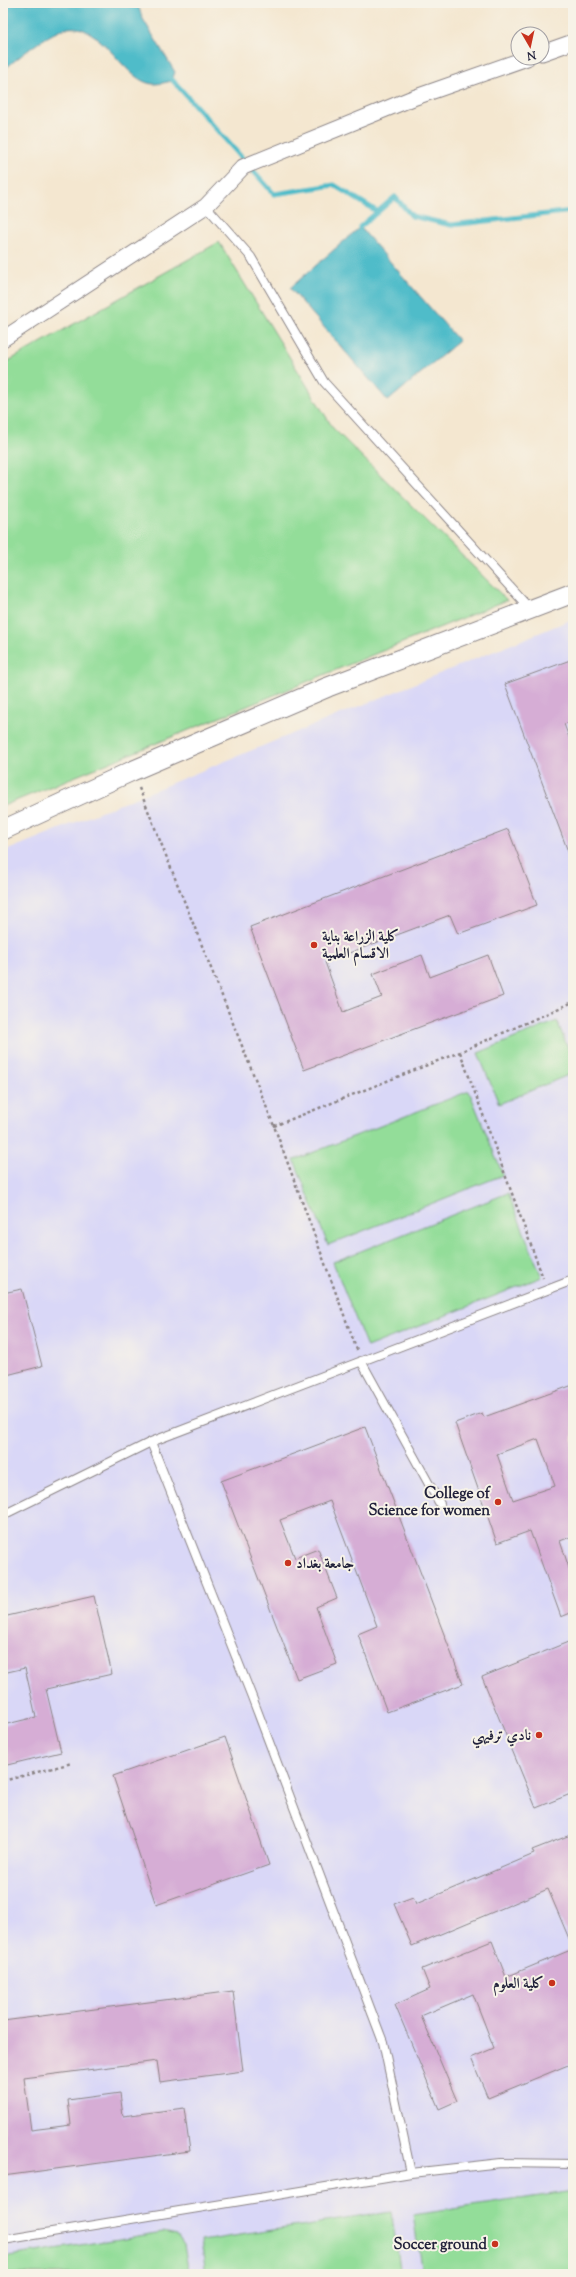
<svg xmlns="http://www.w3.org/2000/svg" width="576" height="2277" font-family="'Sorts Mill Goudy',Amiri,serif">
<rect width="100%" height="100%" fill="#f7f3e8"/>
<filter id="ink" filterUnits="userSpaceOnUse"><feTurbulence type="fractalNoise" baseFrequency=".025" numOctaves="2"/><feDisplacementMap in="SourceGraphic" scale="8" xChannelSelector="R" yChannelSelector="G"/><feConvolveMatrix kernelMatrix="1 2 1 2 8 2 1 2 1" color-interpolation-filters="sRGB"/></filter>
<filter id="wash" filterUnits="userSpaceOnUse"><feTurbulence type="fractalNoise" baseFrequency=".012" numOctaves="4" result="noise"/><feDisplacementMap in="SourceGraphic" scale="16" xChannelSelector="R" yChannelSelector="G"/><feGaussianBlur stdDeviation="0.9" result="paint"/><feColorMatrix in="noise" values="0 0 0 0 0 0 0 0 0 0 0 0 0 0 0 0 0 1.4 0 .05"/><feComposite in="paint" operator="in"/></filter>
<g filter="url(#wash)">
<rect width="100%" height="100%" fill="#f4e7d0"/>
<path fill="#d9d7f7" d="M 573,619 L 573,2274 L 3,2274 L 3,852 Z"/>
<path fill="#93dd99" stroke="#5a806a" d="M 219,242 L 333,428 L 507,600 L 3,806 L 3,364 Z
M 557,1021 L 573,1061 L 573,1073 L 499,1104 L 478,1053 Z
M 469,1091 L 503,1175 L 328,1245 L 294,1160 Z
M 508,1193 L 542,1277 L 367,1347 L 333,1262 Z
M 573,2191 L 573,2274 L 422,2274 L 413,2215 Z
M 391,2212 L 401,2274 L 206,2274 L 201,2241 Z
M 163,2232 L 177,2235 L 184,2245 L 189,2274 L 3,2274 L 3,2257 Z"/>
<path fill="#4fbcc9" stroke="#386f82" d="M 3,3 L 137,3 L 143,19 L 175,72 L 172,81 C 167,82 160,84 154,84 C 122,83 100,14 61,30 C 40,39 21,56 3,70 Z
M 360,227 L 459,341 L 388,401 L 290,288 Z"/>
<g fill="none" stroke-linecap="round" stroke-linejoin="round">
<path stroke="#4fbcc9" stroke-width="5" d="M 169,76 L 274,194 L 334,185 L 378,212
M 360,227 L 395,197 L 412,216 L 451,225 L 573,211"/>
</g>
<g id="blocks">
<path fill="#d6add5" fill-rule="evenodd" d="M 573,659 L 573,721 L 564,724 L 573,748 L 572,862 L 505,684 Z
M 508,829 L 537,905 L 458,934 L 450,915 L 325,962 L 343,1012 L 382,997 L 373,974 L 422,955 L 430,977 L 488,955 L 503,996 L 304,1070 L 250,927 Z
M 22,1289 L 42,1366 L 3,1376 L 3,1293 Z
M 573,1385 L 573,1536 L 560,1541 L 573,1580 L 573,1612 L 561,1617 L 530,1531 L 497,1543 L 455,1423 L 482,1413 L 484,1417 ZM 538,1439 L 555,1486 L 513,1500 L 497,1454 Z
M 365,1427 L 463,1684 L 387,1712 L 358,1634 L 377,1626 L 330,1501 L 280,1520 L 295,1558 L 318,1549 L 337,1598 L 316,1607 L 337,1664 L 297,1679 L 221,1481 Z
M 94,1596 L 112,1674 L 46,1689 L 61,1752 L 3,1766 L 3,1725 L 36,1717 L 25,1668 L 3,1673 L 3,1617 Z
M 573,1640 L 573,1793 L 536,1808 L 482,1677 Z
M 225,1737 L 269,1865 L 156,1905 L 113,1776 Z
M 573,1834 L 573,1948 L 548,1889 L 412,1946 L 394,1904 L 413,1897 L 416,1904 L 534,1854 L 532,1850 Z
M 492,1941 L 506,1977 L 573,1949 L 573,2063 L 488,2098 L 471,2058 L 494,2048 L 473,1994 L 421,2016 L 457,2101 L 439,2109 L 395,2005 L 430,1989 L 422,1969 Z
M 233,1991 L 243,2071 L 160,2082 L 157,2061 L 24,2078 L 31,2130 L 71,2125 L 68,2100 L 120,2093 L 123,2116 L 184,2108 L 190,2151 L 3,2176 L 3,2021 Z"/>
</g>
</g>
<g filter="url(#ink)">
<use href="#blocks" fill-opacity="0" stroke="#8b8486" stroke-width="1"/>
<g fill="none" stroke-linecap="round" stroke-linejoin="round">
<defs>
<path id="service" d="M 206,206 L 251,257 L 324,382 L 530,609
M 361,1361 L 440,1504
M 151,1442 L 252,1697 L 383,2042 L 411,2173
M 3,1515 L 151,1442 L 573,1280
M 3,2240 L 411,2173 L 501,2163 L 573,2164"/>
<path id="minor" d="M 542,53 L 573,42
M 3,339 L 206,206 L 243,167 L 413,98 L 527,58"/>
<path id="tertiary" d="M 3,830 L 132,771 L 328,687 L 573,593"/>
</defs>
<use href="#service" stroke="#8b8486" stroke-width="10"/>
<use href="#minor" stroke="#8b8486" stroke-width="17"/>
<use href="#tertiary" stroke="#8b8486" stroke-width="21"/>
<path stroke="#8b8486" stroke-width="2.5" stroke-dasharray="3 3" stroke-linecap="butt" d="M 139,788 L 274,1126 L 357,1350
M 460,1052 L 543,1278
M 274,1126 L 460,1052 L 573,1002
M 3,1781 L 72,1763"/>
<use href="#service" stroke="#fff" stroke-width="8"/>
<use href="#minor" stroke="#fff" stroke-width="15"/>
<use href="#tertiary" stroke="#fff" stroke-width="19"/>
</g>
</g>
<g fill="#c8321e" stroke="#f7f3e8" stroke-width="1.5">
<circle cx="314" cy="945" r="4"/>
<circle cx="498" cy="1502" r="4"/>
<circle cx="288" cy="1563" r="4"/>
<circle cx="539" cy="1735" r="4"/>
<circle cx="552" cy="1983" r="4"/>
<circle cx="495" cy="2244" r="4"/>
</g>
<g text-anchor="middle" stroke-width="4" stroke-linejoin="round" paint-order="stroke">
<g font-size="15" font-weight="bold" fill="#22223b" stroke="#f7f3e8" text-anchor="end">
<text x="322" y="941" text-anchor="start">كلية الزراعة بناية<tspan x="322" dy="17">الاقسام العلمية</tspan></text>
<text x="490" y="1498">College of<tspan x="490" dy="17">Science for women</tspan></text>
<text x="296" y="1568" text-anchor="start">جامعة بغداد</text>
<text x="531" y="1740">نادي ترفيهي</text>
<text x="544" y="1988">كلية العلوم</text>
<text x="487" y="2249">Soccer ground</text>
</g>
</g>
<rect width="576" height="2277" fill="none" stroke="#f7f3e8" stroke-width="16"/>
<g transform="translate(530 46) rotate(171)"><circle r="19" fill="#f7f3e8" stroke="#a29fa3"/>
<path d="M0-3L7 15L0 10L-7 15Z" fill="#c8321e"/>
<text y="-6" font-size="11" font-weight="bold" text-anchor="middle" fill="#22223b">N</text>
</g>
</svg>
